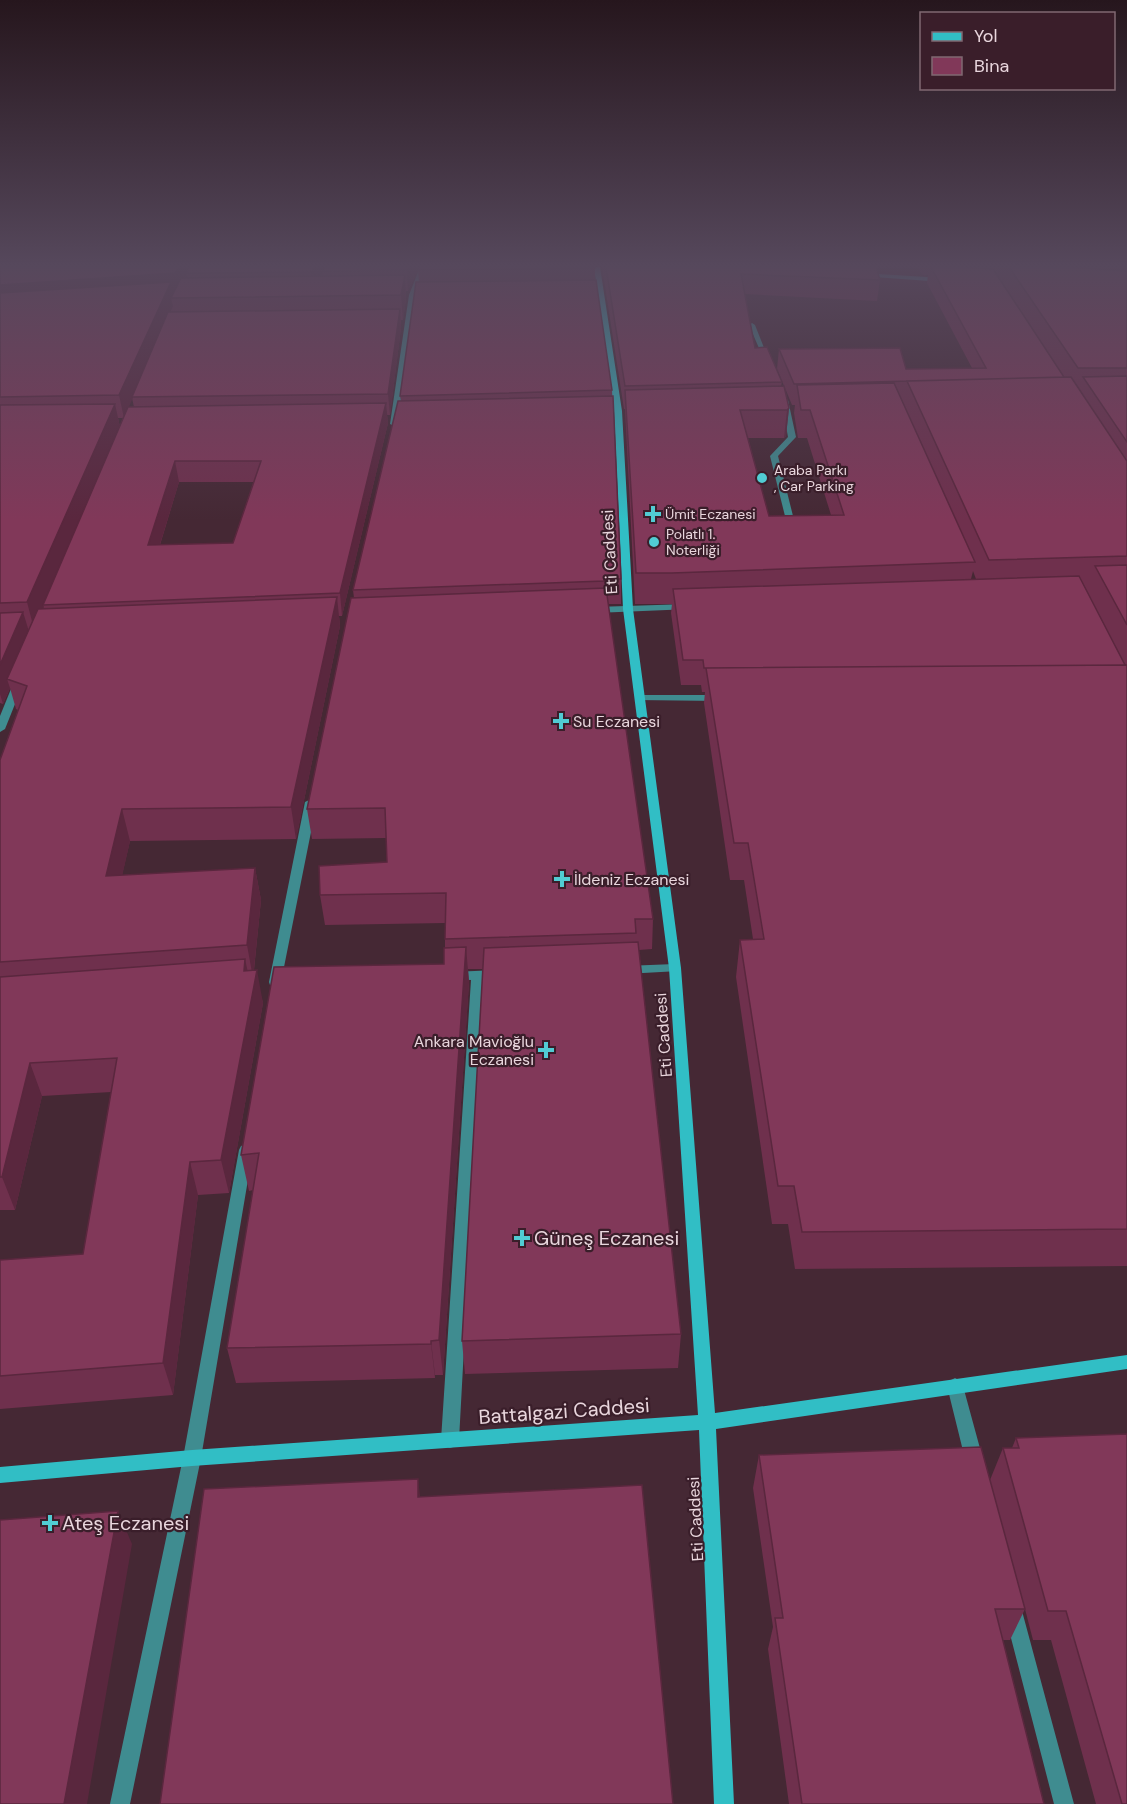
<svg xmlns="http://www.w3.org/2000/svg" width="1127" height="1804" font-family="'DM Sans',sans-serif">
<rect width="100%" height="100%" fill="#452834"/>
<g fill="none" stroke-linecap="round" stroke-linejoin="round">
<path fill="#3f8c90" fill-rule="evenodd" d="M 752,323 L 755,325 L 770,363 L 765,362 L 749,325 Z
M 781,398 L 788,400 L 796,437 L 778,456 L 795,524 L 791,527 L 787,524 L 770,456 L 788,437 Z"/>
<path fill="#3f8c90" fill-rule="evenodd" d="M 420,267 L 426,267 L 415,295 L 398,424 L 394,426 L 390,424 L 409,295 Z
M 688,604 L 691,605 L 691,609 L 595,613 L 590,610 L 595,607 Z
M 18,681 L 23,684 L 5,729 L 0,732 L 0,716 L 13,684 Z
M 640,695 L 720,695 L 725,698 L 720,701 L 636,700 L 635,698 Z
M 311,799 L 317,802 L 281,982 L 280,985 L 270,985 L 269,982 L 305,802 Z
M 675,964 L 681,968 L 679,971 L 625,974 L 619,970 L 625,966 Z
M 497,970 L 501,971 L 503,974 L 501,977 L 484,979 L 459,1440 L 456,1446 L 450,1448 L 444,1446 L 441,1440 L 471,980 L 448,979 L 446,976 L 448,973 L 452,972 Z
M 246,1144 L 251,1146 L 253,1150 L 201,1458 L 130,1804 L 110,1804 L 183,1458 L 239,1150 L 241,1146 Z
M 955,1378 L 961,1381 L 963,1386 L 984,1463 L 981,1469 L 975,1471 L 969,1469 L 966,1463 L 947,1386 L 949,1381 Z
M 1013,1602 L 1020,1604 L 1022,1611 L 1074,1804 L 1054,1804 L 1004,1611 L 1006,1604 Z"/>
<path fill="#31bec5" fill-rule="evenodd" d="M 594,267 L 600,267 L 622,411 L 633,609 L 681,968 L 715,1413 L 1127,1355 L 1127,1369 L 716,1429 L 734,1804 L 714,1804 L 699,1430 L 192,1466 L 0,1483 L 0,1467 L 192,1450 L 698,1415 L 669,968 L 623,609 L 614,411 Z
M 862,273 L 943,278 L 946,280 L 943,282 L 860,276 Z"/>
</g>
<path fill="#6f304d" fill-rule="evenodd" d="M 0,267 L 419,267 L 408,291 L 406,291 L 406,299 L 403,320 L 401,320 L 401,328 L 390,415 L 387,415 L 388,423 L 342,616 L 339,616 L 340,626 L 296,839 L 130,841 L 122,875 L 255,868 L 261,900 L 254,970 L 263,1003 L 229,1193 L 198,1195 L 173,1395 L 0,1409 L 0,1260 L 83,1254 L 111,1092 L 42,1096 L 15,1210 L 0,1210 L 0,760 L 18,710 L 16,709 L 10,688 L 3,704 L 0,703 ZM 132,398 L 134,407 L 120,427 L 118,418 L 124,418 ZM 179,482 L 254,482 L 233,543 L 160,545 Z
M 595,267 L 595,280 L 612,390 L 621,579 L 621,604 L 608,604 L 653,919 L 652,949 L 639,950 L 681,1334 L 678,1368 L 465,1374 L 462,1341 L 483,969 L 468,969 L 469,982 L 443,1375 L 435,1375 L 435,1378 L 236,1383 L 227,1348 L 253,1190 L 249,1191 L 241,1155 L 444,964 L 445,948 L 445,923 L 325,925 L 320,895 L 387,862 L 386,838 L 312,839 L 307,809 L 354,598 L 353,590 L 401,401 L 400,396 L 419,282 L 418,270 Z
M 602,267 L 876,267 L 880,280 L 877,301 L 745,294 L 755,348 L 782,382 L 781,386 L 784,386 L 777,369 L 779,349 L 906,369 L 972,368 L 927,283 L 928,275 L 922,275 L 918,267 L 986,267 L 986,268 L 988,269 L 987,267 L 1127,267 L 1127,1266 L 795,1269 L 788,1224 L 772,1224 L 736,977 L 740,940 L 753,939 L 744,880 L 730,880 L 704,703 L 705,692 L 702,692 L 701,685 L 681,685 L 671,613 L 672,604 L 635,604 L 625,409 L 624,409 ZM 785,388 L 792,405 L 795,405 L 794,413 L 798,438 L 807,438 L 831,515 L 769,516 L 748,438 L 784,438 L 786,436 L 789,408 ZM 973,571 L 976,579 L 971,579 Z
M 1016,1438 L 1127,1804 L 1096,1804 L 1051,1640 L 1033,1640 L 1025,1609 L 1010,1640 L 1003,1640 L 1044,1804 L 789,1804 L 768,1649 L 773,1627 L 753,1488 L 759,1455 L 990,1480 L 1003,1448 L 1012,1448 Z"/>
<path fill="#5a273e" d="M 179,267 L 193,267 L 186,273 L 187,278 L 171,298 L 173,306 L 124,418 L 119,395 L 0,306 L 0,285 Z
M 315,267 L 331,267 L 322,271 L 323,279 L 313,293 L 311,272 Z
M 409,267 L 419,267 L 408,291 L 407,270 Z
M 405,275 L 406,299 L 403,320 L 401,295 Z
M 400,309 L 401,328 L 390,415 L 388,394 Z
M 386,403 L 388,423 L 342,616 L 340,593 Z
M 115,404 L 120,427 L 43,605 L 44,607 L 34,629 L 27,602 Z
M 789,408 L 786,436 L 784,438 L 787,410 Z
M 175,461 L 179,482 L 153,567 L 148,545 Z
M 337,597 L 340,626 L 296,839 L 291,807 Z
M 23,612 L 31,638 L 7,679 L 10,688 L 3,704 L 0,694 L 0,665 Z
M 122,809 L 130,841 L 115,908 L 106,876 Z
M 255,868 L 261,900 L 253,978 L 247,945 Z
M 466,947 L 469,982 L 443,1375 L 439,1340 Z
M 245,959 L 252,991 L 257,970 L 263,1003 L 229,1193 L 221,1160 Z
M 30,1063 L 42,1096 L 15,1210 L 2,1177 Z
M 190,1162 L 198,1195 L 173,1395 L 163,1363 Z
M 431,1341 L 435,1375 L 435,1378 L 431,1344 Z
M 418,1479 L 422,1512 L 418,1497 Z
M 118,1511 L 132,1544 L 87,1804 L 64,1804 Z"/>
<path fill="#813859" stroke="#5a273e" stroke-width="1.5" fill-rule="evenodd" d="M 0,267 L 179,267 L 175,273 L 0,285 Z
M 189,267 L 315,267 L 311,272 L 186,273 Z
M 325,267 L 409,267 L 407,270 L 322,271 Z
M 419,267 L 595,267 L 595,268 L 418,270 Z
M 606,267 L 876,267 L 880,280 L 741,274 L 755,348 L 767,347 L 782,382 L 625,386 Z
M 931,267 L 964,267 L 993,269 L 1064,377 L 794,384 L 779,349 L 900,348 L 906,369 L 986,368 Z
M 1009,267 L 1071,267 L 1127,271 L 1127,368 L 1078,368 Z
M 405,275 L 401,295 L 171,298 L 181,278 Z
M 596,280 L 612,390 L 400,396 L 416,282 Z
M 171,282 L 119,395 L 0,397 L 0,293 Z
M 400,309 L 388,394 L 132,397 L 168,312 Z
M 1127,376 L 1127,442 L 1083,377 Z
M 1071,377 L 1127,461 L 1127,556 L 989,560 L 907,381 Z
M 894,383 L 975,562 L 672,573 L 636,573 L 625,390 L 784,386 L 789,408 L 787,410 L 740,410 L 769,516 L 844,515 L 810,410 L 801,410 L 797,385 Z
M 613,396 L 621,579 L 604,579 L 604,581 L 353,590 L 398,401 Z
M 386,403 L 340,593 L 43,605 L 128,407 ZM 175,461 L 261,461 L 233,543 L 148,545 Z
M 115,404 L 27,602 L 0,603 L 0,405 Z
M 1127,565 L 1127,625 L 1095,566 Z
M 1079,576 L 1125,665 L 704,668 L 703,660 L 683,660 L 673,589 Z
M 606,588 L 653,919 L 635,919 L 636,933 L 445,939 L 446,893 L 320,895 L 319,866 L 387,862 L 385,808 L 307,809 L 351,598 Z
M 337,597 L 291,807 L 122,809 L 106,876 L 255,868 L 247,945 L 0,962 L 0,760 L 27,686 L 7,679 L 38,609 Z
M 23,612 L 0,665 L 0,613 Z
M 1127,665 L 1127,1229 L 802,1232 L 794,1186 L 778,1186 L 740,940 L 764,939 L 748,843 L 734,843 L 706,668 Z
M 638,942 L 681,1334 L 462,1341 L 484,948 Z
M 466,947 L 439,1340 L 431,1341 L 431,1344 L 227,1348 L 259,1153 L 241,1155 L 274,967 L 444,964 L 444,948 Z
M 245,959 L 244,971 L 257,970 L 221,1160 L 190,1162 L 163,1363 L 0,1376 L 0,1260 L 83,1254 L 117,1058 L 30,1063 L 2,1177 L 0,1177 L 0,977 Z
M 1127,1434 L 1127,1804 L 1122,1804 L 1066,1611 L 1048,1611 L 1003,1448 L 1019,1448 L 1016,1438 Z
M 981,1447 L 1025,1609 L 995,1609 L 1044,1804 L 802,1804 L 775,1618 L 783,1618 L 759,1455 Z
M 418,1479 L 418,1497 L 642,1485 L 673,1804 L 160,1804 L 204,1489 Z
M 118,1511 L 64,1804 L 0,1804 L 0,1520 Z"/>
<linearGradient id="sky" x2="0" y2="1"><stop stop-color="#26161d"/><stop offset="0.51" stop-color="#56485c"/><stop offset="1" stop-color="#56485c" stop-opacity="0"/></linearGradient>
<rect width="1127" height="520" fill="url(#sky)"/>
<g fill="#51ccd3" stroke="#3a1e2a" stroke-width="2">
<circle cx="762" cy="478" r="6"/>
<path d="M650 505h6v6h6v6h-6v6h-6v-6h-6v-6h6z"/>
<circle cx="654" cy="542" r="6"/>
<path d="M558 712h6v6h6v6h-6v6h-6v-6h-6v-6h6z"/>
<path d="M559 870h6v6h6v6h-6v6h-6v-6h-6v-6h6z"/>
<path d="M543 1041h6v6h6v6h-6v6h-6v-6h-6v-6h6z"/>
<path d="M519 1229h6v6h6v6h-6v6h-6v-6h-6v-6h6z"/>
<path d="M47 1514h6v6h6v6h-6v6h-6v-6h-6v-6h6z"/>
</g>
<g text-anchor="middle" stroke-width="4.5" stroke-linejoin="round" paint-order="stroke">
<g font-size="14" fill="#e9d6dd" stroke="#3a1e2a" text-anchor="start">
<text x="774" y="475">Araba Parkı<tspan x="774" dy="16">, Car Parking</tspan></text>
<text x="665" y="519">Ümit Eczanesi</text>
<text x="666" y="539">Polatlı 1.<tspan x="666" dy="16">Noterliği</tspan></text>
</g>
<g font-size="16" fill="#e9d6dd" stroke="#3a1e2a">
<text transform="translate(609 552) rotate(-93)" y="6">Eti Caddesi</text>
<text transform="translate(663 1035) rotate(-94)" y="6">Eti Caddesi</text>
<text transform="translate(695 1519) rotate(-93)" y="6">Eti Caddesi</text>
</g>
<g font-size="16" fill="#e9d6dd" stroke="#3a1e2a" text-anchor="start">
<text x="573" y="727">Su Eczanesi</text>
<text x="574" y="885">İldeniz Eczanesi</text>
<text x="534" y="1047" text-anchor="end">Ankara Mavioğlu<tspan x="534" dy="18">Eczanesi</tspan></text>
</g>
<g font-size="20" fill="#e9d6dd" stroke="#3a1e2a" text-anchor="start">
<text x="534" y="1245">Güneş Eczanesi</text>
<text x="62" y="1530">Ateş Eczanesi</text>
</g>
<g font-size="20" fill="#e9d6dd" stroke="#3a1e2a">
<text transform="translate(564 1411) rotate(-4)" y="7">Battalgazi Caddesi</text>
</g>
</g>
<rect x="920" y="12" width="195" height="78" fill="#3a1e2a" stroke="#806872" stroke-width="1.5"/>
<rect x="932" y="32" width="30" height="9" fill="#31bec5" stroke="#806872" stroke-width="1.5"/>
<text x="974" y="42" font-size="18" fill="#e9d6dd">Yol</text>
<rect x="932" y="57" width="30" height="18" fill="#813859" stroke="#806872" stroke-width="1.5"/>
<text x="974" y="72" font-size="18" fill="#e9d6dd">Bina</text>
</svg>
